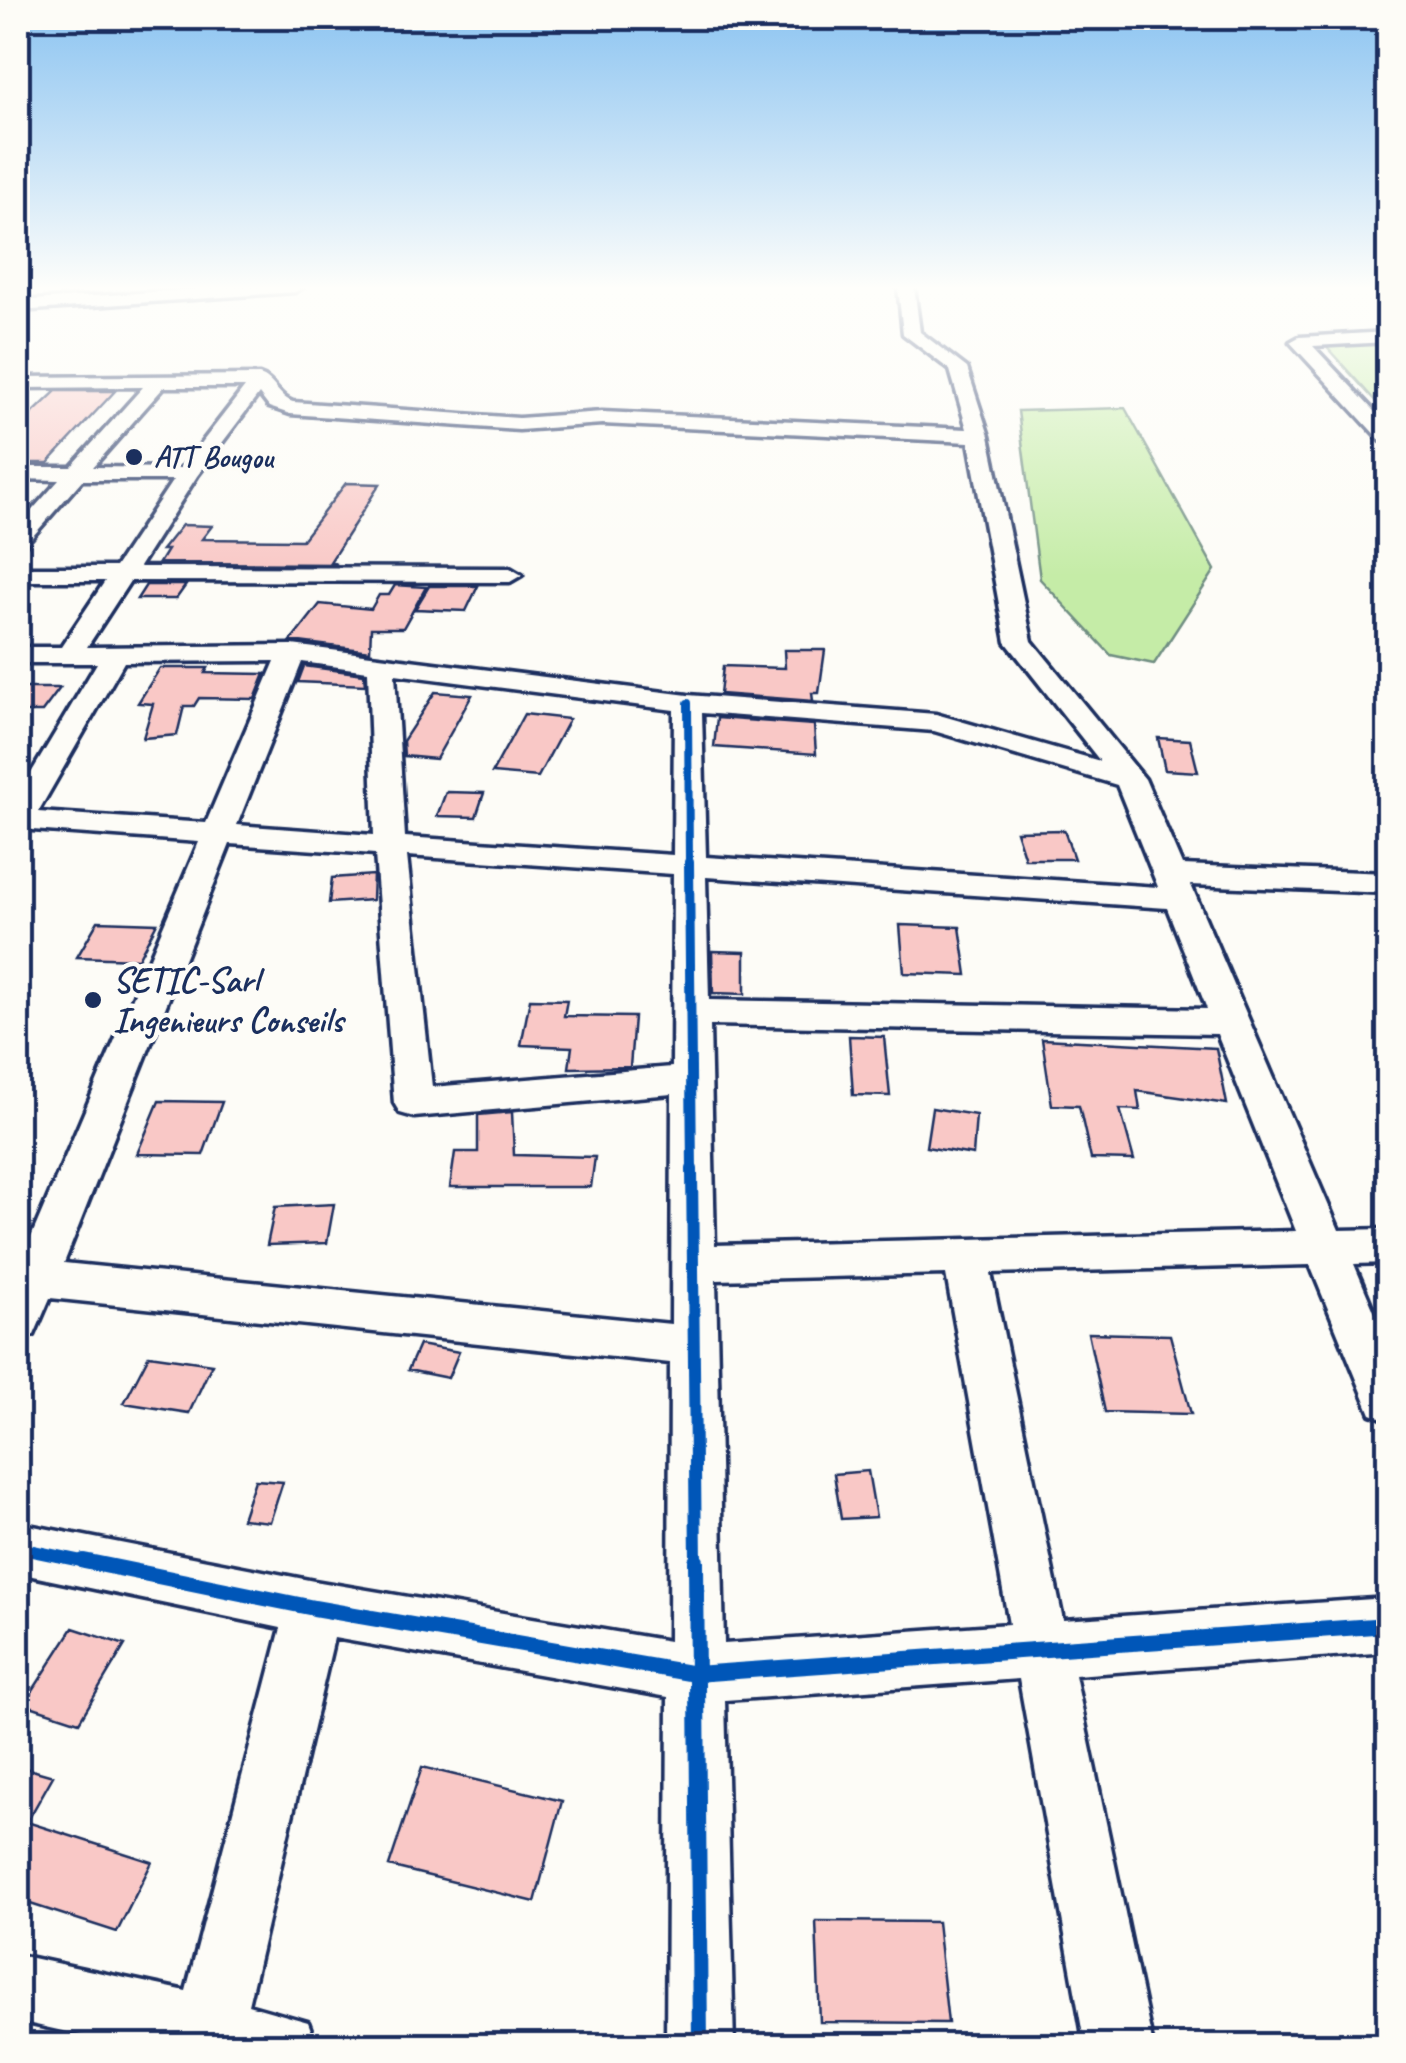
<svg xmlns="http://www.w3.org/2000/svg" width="1406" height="2063" font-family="Caveat,sans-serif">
<rect width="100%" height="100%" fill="#fdfcf7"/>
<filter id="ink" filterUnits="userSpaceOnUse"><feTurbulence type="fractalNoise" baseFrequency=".01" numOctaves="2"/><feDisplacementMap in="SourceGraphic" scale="20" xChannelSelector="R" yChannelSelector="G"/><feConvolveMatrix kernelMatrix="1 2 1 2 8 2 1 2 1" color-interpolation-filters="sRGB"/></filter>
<g filter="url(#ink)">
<path fill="#c5eca7" stroke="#708e82" stroke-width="2.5" d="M 1321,341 L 1388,346 L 1388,415 Z
M 1125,408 L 1215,570 L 1154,664 L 1111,655 L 1040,579 L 1018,411 Z"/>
<path fill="#f9c8c6" stroke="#1b2f5e" stroke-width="2.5" d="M 56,391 L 115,391 L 48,463 L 18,463 L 18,427 Z
M 346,483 L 380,484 L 330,562 L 337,564 L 159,563 L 167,550 L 162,550 L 182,525 L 212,526 L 202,539 L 302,540 Z
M 146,585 L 186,585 L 176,599 L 137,599 Z
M 395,585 L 426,587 L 403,628 L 371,628 L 370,651 L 291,641 L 320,604 L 371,609 L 379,595 L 389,595 Z
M 429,586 L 478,586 L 466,611 L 415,609 Z
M 784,650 L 825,650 L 819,693 L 812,693 L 813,701 L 720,694 L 723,666 L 785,668 Z
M 304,666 L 364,674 L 365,685 L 298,682 Z
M 160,668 L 208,668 L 205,673 L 265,674 L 255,699 L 199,698 L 194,706 L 184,706 L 177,735 L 143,738 L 153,704 L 138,703 Z
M 18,688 L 60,688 L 42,712 L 18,712 Z
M 435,692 L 472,695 L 436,759 L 404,756 L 403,741 Z
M 524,714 L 569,719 L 538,777 L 492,773 Z
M 717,718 L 814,725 L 816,754 L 714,747 Z
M 1158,738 L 1190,740 L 1198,772 L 1165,770 Z
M 446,792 L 484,793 L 476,817 L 437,816 Z
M 1064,830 L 1074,859 L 1025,859 L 1016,831 Z
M 373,875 L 372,900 L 329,903 L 332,878 Z
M 98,921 L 157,923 L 138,959 L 77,957 Z
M 900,925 L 960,927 L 967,975 L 904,973 Z
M 712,951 L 745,952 L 745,994 L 713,993 Z
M 530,999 L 567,1000 L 564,1016 L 634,1017 L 630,1067 L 569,1068 L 572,1047 L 521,1045 Z
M 849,1036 L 884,1037 L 890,1096 L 853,1095 Z
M 1042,1039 L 1216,1048 L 1227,1104 L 1137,1091 L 1140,1110 L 1120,1109 L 1134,1160 L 1091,1159 L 1079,1106 L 1052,1105 Z
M 159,1101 L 222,1102 L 203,1155 L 137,1154 Z
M 932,1108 L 976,1115 L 973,1155 L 926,1147 Z
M 512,1112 L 514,1155 L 595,1157 L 591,1187 L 450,1187 L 455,1152 L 478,1152 L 478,1115 Z
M 334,1204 L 327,1243 L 267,1245 L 275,1207 Z
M 1088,1333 L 1170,1335 L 1191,1414 L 1105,1412 Z
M 419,1345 L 459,1352 L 448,1378 L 408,1370 Z
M 149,1355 L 212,1364 L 189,1413 L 124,1403 Z
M 868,1471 L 876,1517 L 841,1519 L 834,1474 Z
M 255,1480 L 283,1482 L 270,1522 L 242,1519 Z
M 73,1628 L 125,1645 L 79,1722 L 24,1704 Z
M 18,1766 L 53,1776 L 27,1822 L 152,1862 L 117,1932 L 18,1900 Z
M 422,1767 L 562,1801 L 535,1902 L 389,1866 Z
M 816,1921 L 937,1922 L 948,2023 L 820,2022 Z"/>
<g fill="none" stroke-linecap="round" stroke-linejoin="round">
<defs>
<path id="street" d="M 229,287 L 303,287 L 295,292 L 18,311 L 18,301 Z
M 898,287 L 914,287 L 920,332 L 967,368 L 989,436 L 1032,641 L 1145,779 L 1182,865 L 1388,873 L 1388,893 L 1191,885 L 1339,1230 L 1388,1229 L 1388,1263 L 1354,1264 L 1388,1344 L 1388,1420 L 1371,1414 L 1310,1265 L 991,1273 L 1063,1620 L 1388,1598 L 1388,1652 L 1075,1675 L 1153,2046 L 1085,2046 L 1019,1679 L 725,1700 L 734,2046 L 666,2046 L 668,1697 L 334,1638 L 248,2005 L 308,2022 L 317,2046 L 130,2046 L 18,2021 L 18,1955 L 186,1991 L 281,1628 L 18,1573 L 18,1523 L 314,1581 L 669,1641 L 670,1363 L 50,1298 L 34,1335 L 18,1340 L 18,1268 L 199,842 L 18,829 L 18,795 L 97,663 L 18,663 L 18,647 L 61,647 L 105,581 L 18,581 L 18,567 L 115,567 L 173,480 L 82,480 L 26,544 L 18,546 L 18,526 L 59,480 L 18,479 L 18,467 L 71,467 L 143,387 L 18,388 L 18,377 L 259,375 C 274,379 278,397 293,402 L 519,418 L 602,412 L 967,429 L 950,370 L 903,334 ZM 164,387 L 245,387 L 182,468 L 93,467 ZM 259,394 L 269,407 L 290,414 L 519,430 L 602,424 L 969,442 L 1006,642 L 1100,761 L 936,714 L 688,695 L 292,645 L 87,647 L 130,581 L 510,582 L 522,575 L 510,568 L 139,567 L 197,476 ZM 275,661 L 206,823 L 38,812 L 124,662 ZM 302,662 L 368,671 L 374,835 L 237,825 ZM 395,674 L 674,710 L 673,855 L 405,837 ZM 702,713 L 934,731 L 1117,785 L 1158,887 L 706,857 ZM 230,844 L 375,854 L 394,1103 L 400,1113 L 414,1117 L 672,1094 L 671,1324 L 64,1263 ZM 407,856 L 673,874 L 672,1067 L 432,1087 ZM 706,877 L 1167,908 L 1207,1009 L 709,1000 ZM 710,1025 L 1217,1034 L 1296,1231 L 715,1245 ZM 946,1274 L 1009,1624 L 724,1644 L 716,1280 Z
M 1388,332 L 1388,342 L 1313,346 L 1388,426 L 1388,443 L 1381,441 L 1290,342 L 1299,337 Z"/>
</defs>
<use href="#street" stroke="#1b2f5e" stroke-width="7"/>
<use href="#street" fill="#fdfcf7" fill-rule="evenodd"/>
<path stroke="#3fa9f5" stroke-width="4" stroke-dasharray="8 4" stroke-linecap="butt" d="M 18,299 L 27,287"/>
<defs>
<path id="cycleway-far3" d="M 688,703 L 689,865"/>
<path id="cycleway-far2" d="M 689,862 L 692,1172"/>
<path id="cycleway-far1" d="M 692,1169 L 696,1564
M 18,1548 L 96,1564"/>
<path id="cycleway" d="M 84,1561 L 314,1608 L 695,1674 L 1388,1625
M 696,1561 L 700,2046"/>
</defs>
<use href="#cycleway-far3" stroke="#fdfcf7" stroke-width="12"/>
<use href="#cycleway-far2" stroke="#fdfcf7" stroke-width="16"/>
<use href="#cycleway-far1" stroke="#fdfcf7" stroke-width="19"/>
<use href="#cycleway" stroke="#fdfcf7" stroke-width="22"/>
<use href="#cycleway-far3" stroke="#0057b8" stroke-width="8"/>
<use href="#cycleway-far2" stroke="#0057b8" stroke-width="10"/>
<use href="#cycleway-far1" stroke="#0057b8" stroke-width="12"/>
<use href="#cycleway" stroke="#0057b8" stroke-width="16"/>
</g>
</g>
<linearGradient id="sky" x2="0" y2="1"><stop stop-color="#8ac3f1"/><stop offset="0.5" stop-color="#fefefb"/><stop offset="1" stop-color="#fefefb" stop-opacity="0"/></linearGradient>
<rect width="1406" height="576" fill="url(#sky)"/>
<g fill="#1b2f5e" stroke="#fdfcf7" stroke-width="4">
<circle cx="134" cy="457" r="10"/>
<circle cx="93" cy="1000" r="10"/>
</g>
<g text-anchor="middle" stroke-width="9" stroke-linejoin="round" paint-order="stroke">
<g font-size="30" font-weight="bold" fill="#1b2f5e" stroke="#fdfcf7" text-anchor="start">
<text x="154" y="467">ATT Bougou</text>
</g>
<g font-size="35" font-weight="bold" fill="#1b2f5e" stroke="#fdfcf7" text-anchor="start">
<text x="113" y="992">SETIC-Sarl<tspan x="113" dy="40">Ingenieurs Conseils</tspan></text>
</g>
</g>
<rect width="1406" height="2063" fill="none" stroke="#fdfcf7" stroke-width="60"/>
<rect x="30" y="30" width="1346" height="2003" fill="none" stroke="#1b2f5e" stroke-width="4" filter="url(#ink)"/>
</svg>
